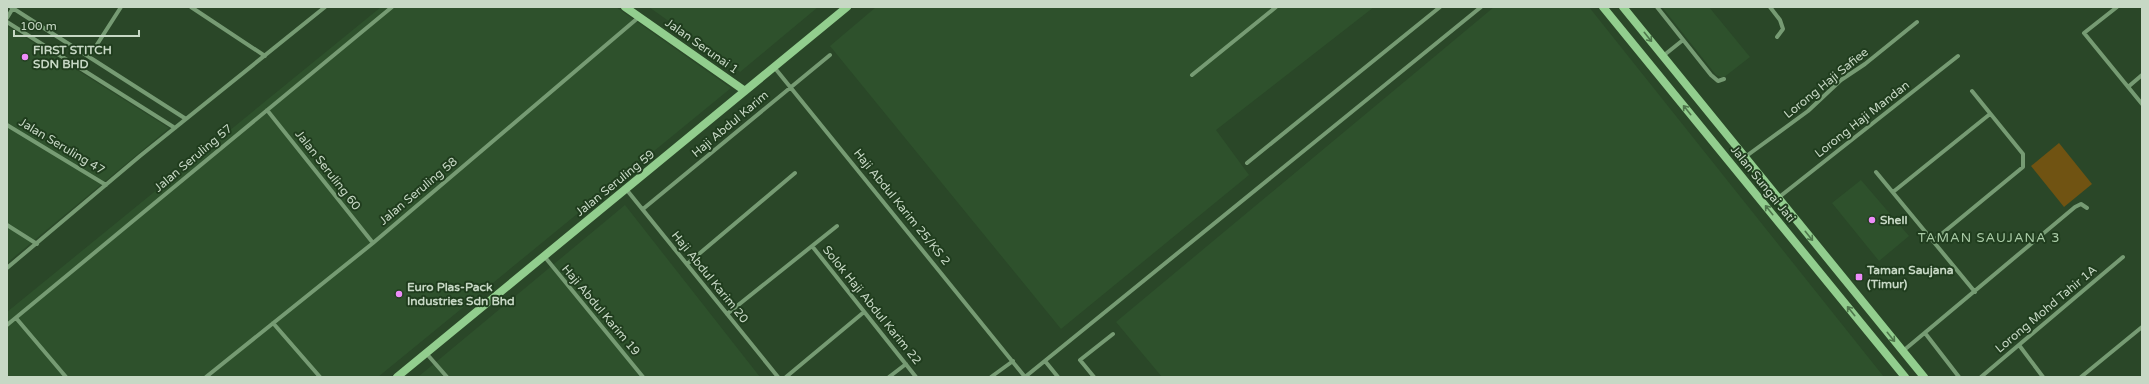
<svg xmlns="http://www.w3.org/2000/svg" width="2149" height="384" font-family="'Varela Round',sans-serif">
<rect width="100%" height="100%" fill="#2a4728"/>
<path fill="#2e512c" d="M 381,7 L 616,7 L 731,88 L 378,377 L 7,377 L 7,312 Z
M 649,7 L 818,7 L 740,72 Z
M 876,7 L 1374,7 L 1216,130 L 1249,175 L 1061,329 L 830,46 Z
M 1494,7 L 1589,7 L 1884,377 L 1162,377 L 1116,322 Z
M 1662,7 L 1709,7 L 1750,57 L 1723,78 L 1716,75 Z
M 7,26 L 169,128 L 7,263 Z
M 1861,180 L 1909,236 L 1879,261 L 1832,203 Z
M 625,205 L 760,377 L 418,377 Z"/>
<path fill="#705312" d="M 2059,143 L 2092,184 L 2064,207 L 2031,166 Z"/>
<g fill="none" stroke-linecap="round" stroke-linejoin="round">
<path stroke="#769b73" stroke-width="4" d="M 11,7 L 186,119
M 191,7 L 265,56
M 1657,7 L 1711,75 L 1718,81 L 1724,79
M 1770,7 L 1780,20 L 1783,29 L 1777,37
M 2117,7 L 2084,33 L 2142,104
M 7,18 L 13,8
M 7,22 L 175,128
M 1663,56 L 1683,40
M 89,57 L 121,7
M 774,67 L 1025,377
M 1192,75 L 1276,7
M 2128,87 L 2142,75
M 267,110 L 373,243
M 7,125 L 106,185
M 1745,157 L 1808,111 L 1841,80 L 1865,64 L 1917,22
M 1247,163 L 1440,7
M 1876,172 L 1975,292
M 626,189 L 778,377
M 1893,192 L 1990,114
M 1778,198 L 1958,56
M 643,209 L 830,55
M 7,225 L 37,244
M 1933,241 L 2023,167 L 2023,154 L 1972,91
M 812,246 L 916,377
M 544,256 L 643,377
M 687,264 L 795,173
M 7,268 L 140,156 L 325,7
M 727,314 L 837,226
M 16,318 L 66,377
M 273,323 L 320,377
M 7,325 L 392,7
M 1925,333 L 1959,377
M 2019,345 L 2043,377
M 1903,351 L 2075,207 L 2081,204 L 2087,208
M 426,353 L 447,377
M 1045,361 L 1058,377
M 206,377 L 373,243 L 639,17
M 786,377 L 864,312
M 889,377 L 906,364
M 991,377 L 1013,361
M 1025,377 L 1481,7
M 1094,377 L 1080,360 L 1113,334
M 1981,377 L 2123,257
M 2081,377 L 2142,327"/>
<path stroke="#92ce8e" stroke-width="8" d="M 625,7 L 745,91
M 1603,7 L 1905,377
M 1623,7 L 1924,377
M 397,377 L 847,7"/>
</g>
<defs><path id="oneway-shaft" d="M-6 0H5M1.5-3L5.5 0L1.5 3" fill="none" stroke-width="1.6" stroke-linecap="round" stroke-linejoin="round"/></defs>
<g stroke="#4e774b">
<use href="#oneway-shaft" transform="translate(1648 37) rotate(51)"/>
<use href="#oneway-shaft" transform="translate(1687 110) rotate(-129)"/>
<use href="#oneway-shaft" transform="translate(1769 210) rotate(-129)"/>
<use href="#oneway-shaft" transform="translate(1809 236) rotate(51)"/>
<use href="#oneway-shaft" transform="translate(1851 311) rotate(-129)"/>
<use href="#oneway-shaft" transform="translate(1891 337) rotate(51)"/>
</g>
<g fill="#ed8cf9" stroke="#203d1e" stroke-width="1.5">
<circle cx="25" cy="57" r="4"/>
<circle cx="1872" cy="220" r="4"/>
<rect x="1855" y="273" width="8" height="8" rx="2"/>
<circle cx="399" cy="294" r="4"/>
</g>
<g text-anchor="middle" stroke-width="4" stroke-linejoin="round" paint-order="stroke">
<g font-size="12" fill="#c7d8c5" stroke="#203d1e">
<text transform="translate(702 46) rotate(35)" y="4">Jalan Serunai 1</text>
<text transform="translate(1826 83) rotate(-39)" y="4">Lorong Haji Safiee</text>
<text transform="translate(1862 119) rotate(-38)" y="4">Lorong Haji Mandan</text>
<text transform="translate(730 124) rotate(-40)" y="4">Haji Abdul Karim</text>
<text transform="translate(62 146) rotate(31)" y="4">Jalan Seruling 47</text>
<text transform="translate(193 158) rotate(-40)" y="4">Jalan Seruling 57</text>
<text transform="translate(328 170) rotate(52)" y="4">Jalan Seruling 60</text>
<text transform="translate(615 183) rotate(-39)" y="4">Jalan Seruling 59</text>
<text transform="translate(1763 184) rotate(51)" y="4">Jalan Sungai Jati</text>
<text transform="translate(418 191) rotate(-40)" y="4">Jalan Seruling 58</text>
<text transform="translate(902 207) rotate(51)" y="4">Haji Abdul Karim 25/KS 2</text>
<text transform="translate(710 277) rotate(51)" y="4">Haji Abdul Karim 20</text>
<text transform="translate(872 305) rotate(51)" y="4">Solok Haji Abdul Karim 22</text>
<text transform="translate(2046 309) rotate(-40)" y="4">Lorong Mohd Tahir 1A</text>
<text transform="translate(601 310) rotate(50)" y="4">Haji Abdul Karim 19</text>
</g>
<g font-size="12" font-weight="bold" fill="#c7d8c5" stroke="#203d1e" text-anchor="start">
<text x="33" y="54">FIRST STITCH<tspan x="33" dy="14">SDN BHD</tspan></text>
<text x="1880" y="224">Shell</text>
<text x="1867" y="274">Taman Saujana<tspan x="1867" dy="14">(Timur)</tspan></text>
<text x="407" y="291">Euro Plas-Pack<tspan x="407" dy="14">Industries Sdn Bhd</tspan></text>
</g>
<g font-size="13" letter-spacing="1" fill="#aacca7" stroke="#203d1e">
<text x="1989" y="242">TAMAN SAUJANA 3</text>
</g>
</g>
<rect width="2149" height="384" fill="none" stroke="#c7d8c5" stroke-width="16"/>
<path d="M14 30v6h125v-6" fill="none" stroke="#c7d8c5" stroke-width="2"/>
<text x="20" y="30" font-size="12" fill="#c7d8c5" stroke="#203d1e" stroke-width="3" paint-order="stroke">100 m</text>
</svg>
